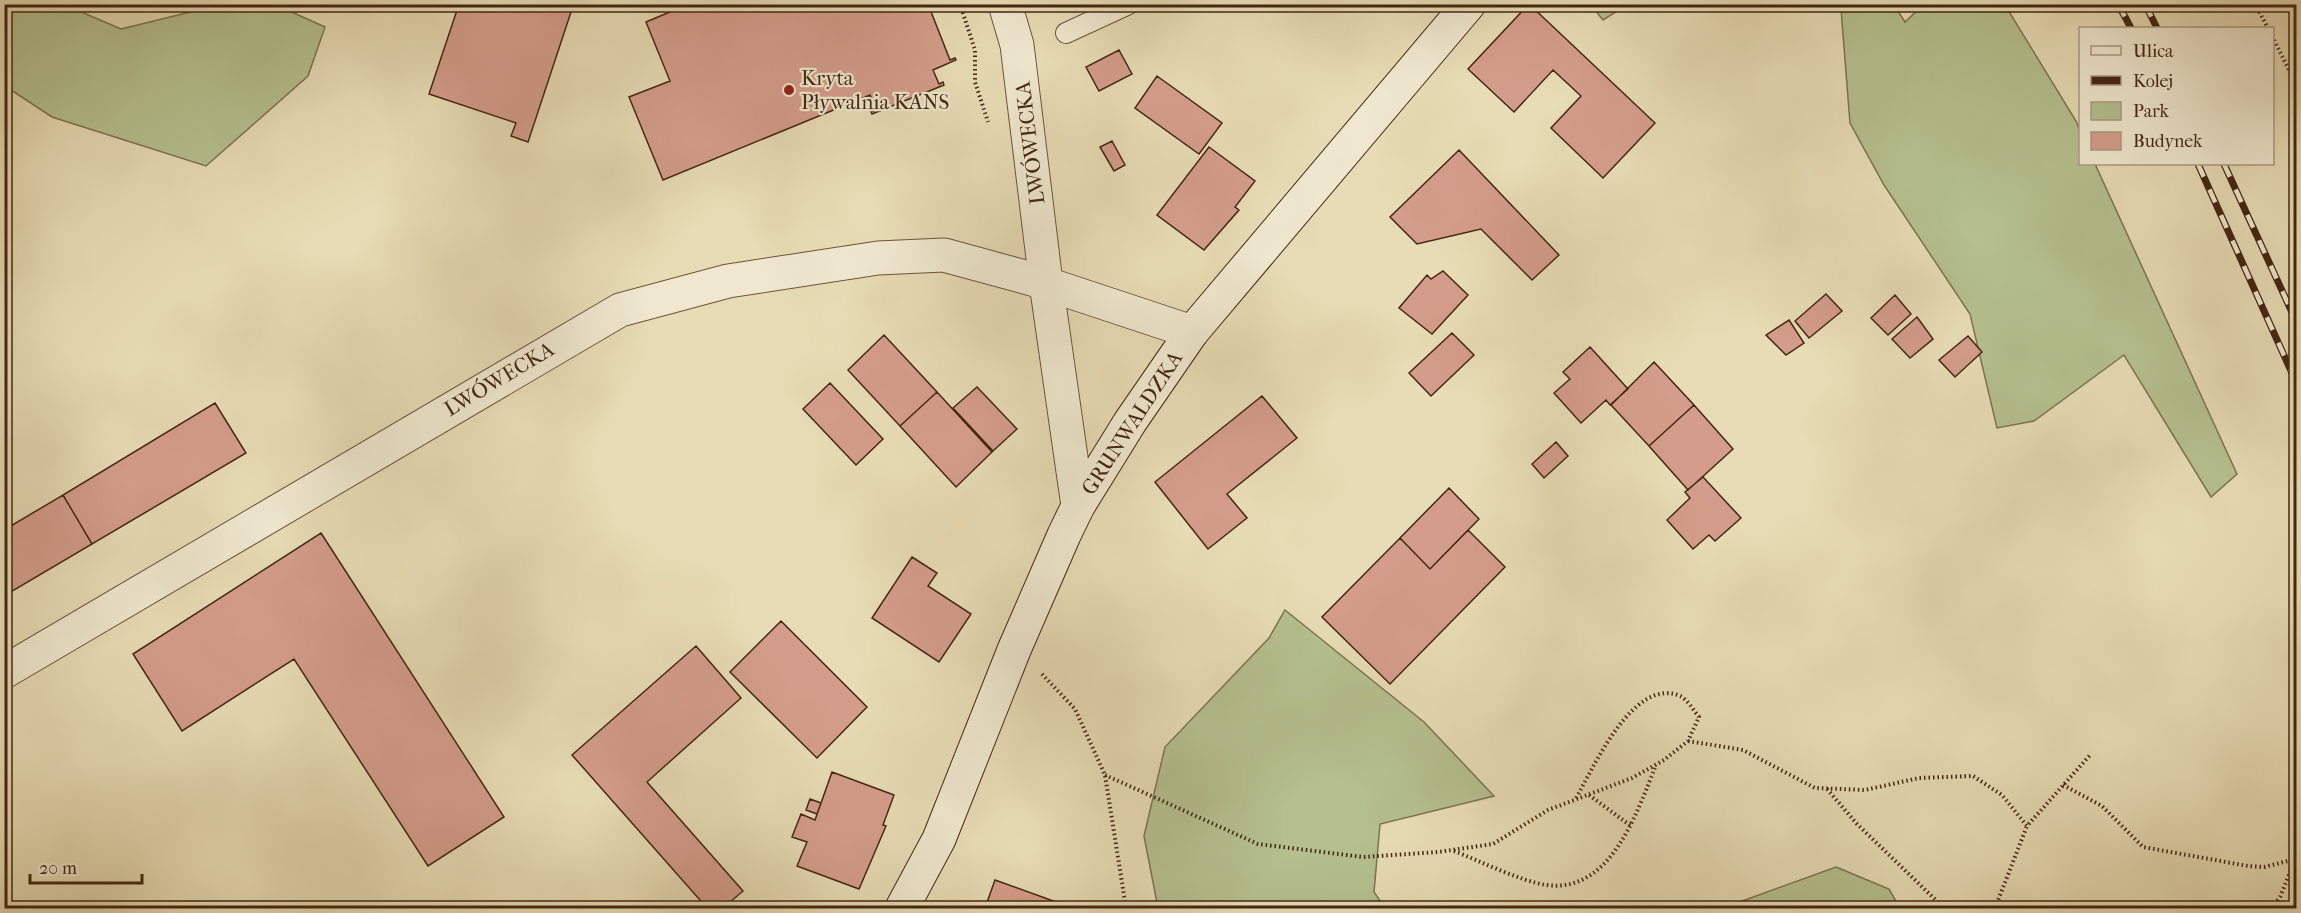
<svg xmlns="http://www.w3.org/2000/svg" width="2301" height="913" font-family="'IM FELL French Canon',serif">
<rect width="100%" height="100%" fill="#e7dcb5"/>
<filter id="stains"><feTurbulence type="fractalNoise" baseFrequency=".00333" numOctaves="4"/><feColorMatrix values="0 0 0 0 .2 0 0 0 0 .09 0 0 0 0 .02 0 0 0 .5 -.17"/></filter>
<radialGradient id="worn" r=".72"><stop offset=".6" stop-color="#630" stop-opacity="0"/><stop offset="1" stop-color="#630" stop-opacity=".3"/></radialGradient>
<path fill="#b4c08e" stroke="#7c7450" stroke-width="1.5" d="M 4,5 L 65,5 L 121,29 L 219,5 L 276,5 L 325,27 L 308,76 L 206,166 L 52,117 L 5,86 Z
M 1591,5 L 1627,5 L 1603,20 Z
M 1835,5 L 1894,5 L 1905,22 L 1923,5 L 2005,5 L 2076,121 L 2080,131 L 2080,164 L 2095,164 L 2237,474 L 2211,497 L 2124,355 L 2034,421 L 1997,428 L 1970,314 L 1884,185 L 1850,123 L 1841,9 Z
M 1285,610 L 1424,722 L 1494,796 L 1380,824 L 1374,892 L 1385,908 L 1158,908 L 1144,836 L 1165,747 L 1269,638 Z
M 1836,867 L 1889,889 L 1900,908 L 1723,908 Z"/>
<path fill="#d49d8b" stroke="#432712" stroke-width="1.5" d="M 366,4 L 388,4 L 386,11 Z
M 459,4 L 558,4 L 572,9 L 528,142 L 511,136 L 516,123 L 429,94 Z
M 689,4 L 928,4 L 950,60 L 955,58 L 956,60 L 933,70 L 939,84 L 943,82 L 944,85 L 872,114 L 871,112 L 876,110 L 870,95 L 663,180 L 629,97 L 670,81 L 646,22 Z
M 1529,4 L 1655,123 L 1603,178 L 1551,128 L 1581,96 L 1553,70 L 1514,112 L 1468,69 Z
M 1119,50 L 1132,74 L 1099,91 L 1086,67 Z
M 1157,76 L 1222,123 L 1199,154 L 1135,108 Z
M 1112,141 L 1125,165 L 1114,171 L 1100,147 Z
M 1209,147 L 1255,181 L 1235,207 L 1239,210 L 1204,250 L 1157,215 Z
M 1459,150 L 1559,255 L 1532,280 L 1481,229 L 1417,244 L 1390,217 Z
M 1443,271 L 1468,295 L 1432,334 L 1399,308 L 1427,275 L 1431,279 Z
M 1826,294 L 1842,311 L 1809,338 L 1795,321 Z
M 1895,295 L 1911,314 L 1888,335 L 1871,318 Z
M 1917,317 L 1933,339 L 1910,358 L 1892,339 Z
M 1789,320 L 1804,343 L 1786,355 L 1766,335 Z
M 1452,333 L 1474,355 L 1431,396 L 1409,373 Z
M 884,335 L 937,392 L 900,426 L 848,370 Z
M 1968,336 L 1982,352 L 1955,377 L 1939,360 Z
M 1590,347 L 1628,389 L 1610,405 L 1606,400 L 1581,423 L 1554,393 L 1570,379 L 1563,372 Z
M 1654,362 L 1694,405 L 1649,446 L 1611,405 Z
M 830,383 L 883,439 L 856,465 L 803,409 Z
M 977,387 L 1017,429 L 993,451 L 953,408 Z
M 937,392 L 992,452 L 956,487 L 900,426 Z
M 1262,396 L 1297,438 L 1227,494 L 1247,518 L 1208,549 L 1155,482 Z
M 215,403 L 246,453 L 92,544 L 63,495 Z
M 1694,405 L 1733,449 L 1688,490 L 1649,446 Z
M 1556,442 L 1568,456 L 1544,478 L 1532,464 Z
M 1703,477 L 1741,518 L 1715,541 L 1709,535 L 1693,549 L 1667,520 L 1690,498 L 1685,492 Z
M 1449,488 L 1479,519 L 1430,569 L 1400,538 Z
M 63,495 L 92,544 L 4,596 L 4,530 Z
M 1468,530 L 1505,567 L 1390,684 L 1322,617 L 1400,538 L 1430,569 Z
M 321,533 L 504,817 L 428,866 L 294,659 L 182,731 L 133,654 Z
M 912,557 L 937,573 L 928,586 L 971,614 L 939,662 L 872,618 Z
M 781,621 L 867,707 L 817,758 L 730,672 Z
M 696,646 L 741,698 L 647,782 L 743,891 L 723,908 L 707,908 L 572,755 Z
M 832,772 L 894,795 L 883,825 L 886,826 L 859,889 L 797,866 L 807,842 L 792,837 L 801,814 L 815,820 Z
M 810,799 L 821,803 L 817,814 L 806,810 Z
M 995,880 L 1056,902 L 1053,908 L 985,908 Z"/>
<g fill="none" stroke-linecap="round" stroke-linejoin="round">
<defs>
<path id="lane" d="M 1066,33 L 1129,4"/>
<path id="street" d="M 1005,4 L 1017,45 L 1046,283 L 1078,506
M 4,672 L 620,310 L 728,281 L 878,258 L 944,255 L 1032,279 L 1192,332"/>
<path id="secondary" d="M 902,908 L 939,839 L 1014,650 L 1064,535 L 1078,506 L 1130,422 L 1192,332 L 1469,4"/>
</defs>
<use href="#lane" stroke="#6c543b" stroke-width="22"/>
<use href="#street" stroke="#6c543b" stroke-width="35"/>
<use href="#secondary" stroke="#432712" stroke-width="35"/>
<path stroke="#432712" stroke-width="4" stroke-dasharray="1.5 3" stroke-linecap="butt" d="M 960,4 L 975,50 L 975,82 L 988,122
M 2255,4 L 2268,28
M 2272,36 L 2296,84
M 1042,674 L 1075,709 L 1105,775 L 1126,908
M 1688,741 L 1743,750 L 1815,788 L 1865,790 L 1919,778 L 1973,776 L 2002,795 L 2027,826 L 2091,754
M 1105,775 L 1258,844 L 1363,857 L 1438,852 L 1493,844 L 1548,810 L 1632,778 L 1664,760 L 1688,741 L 1699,717 C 1694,711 1687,699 1680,696 C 1633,676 1593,769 1575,800
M 2063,785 L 2102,806 L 2143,847 L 2248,866 L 2264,867 L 2296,859
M 1827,789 L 1857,824 L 1944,908
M 1589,795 L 1631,826
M 1454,851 C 1480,861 1520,881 1546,885 C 1611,894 1637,812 1656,765
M 1995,908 L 2027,826
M 2272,908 L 2280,897 L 2295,860"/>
<use href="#lane" stroke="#efe8cf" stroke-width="20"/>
<use href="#street" stroke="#efe8cf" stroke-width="33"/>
<use href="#secondary" stroke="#efe8cf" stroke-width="33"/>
<defs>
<path id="rail" d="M 2118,4 L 2131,28
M 2145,4 L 2157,28
M 2198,164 L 2296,382
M 2224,164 L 2296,321"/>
</defs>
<use href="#rail" stroke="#432712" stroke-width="7"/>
<use href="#rail" stroke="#efe8cf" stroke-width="4.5" stroke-dasharray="14" stroke-linecap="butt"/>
</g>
<circle fill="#8f2418" stroke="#efe8cf" stroke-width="2" cx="789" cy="90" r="6"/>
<g text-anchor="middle" stroke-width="4.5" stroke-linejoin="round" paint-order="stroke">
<g font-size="21" fill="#432712" stroke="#efe8cf" text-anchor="start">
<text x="801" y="85">Kryta<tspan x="801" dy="24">Pływalnia KANS</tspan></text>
</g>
<g font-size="21" fill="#432712" stroke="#efe8cf">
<text transform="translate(1030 143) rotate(-97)" y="7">LWÓWECKA</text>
<text transform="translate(499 379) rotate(-31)" y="7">LWÓWECKA</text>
<text transform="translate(1132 423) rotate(-57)" y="7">GRUNWALDZKA</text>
</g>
</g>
<rect width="2301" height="913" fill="none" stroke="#e7dcb5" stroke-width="24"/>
<rect x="6" y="6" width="2289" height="901" fill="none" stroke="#432712" stroke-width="3"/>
<rect x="12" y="12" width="2277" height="889" fill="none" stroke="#432712" stroke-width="1.5"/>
<rect x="2079" y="27" width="195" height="138" fill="#efe8cf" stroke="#aa9b83" stroke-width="1.5"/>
<rect x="2091" y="46" width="30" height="9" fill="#efe8cf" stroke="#aa9b83" stroke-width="1.5"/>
<text x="2133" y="57" font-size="18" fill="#432712">Ulica</text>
<rect x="2091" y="76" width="30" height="9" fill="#432712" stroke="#aa9b83" stroke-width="1.5"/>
<text x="2133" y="87" font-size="18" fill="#432712">Kolej</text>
<rect x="2091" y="102" width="30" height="18" fill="#b4c08e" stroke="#aa9b83" stroke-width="1.5"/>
<text x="2133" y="117" font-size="18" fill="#432712">Park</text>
<rect x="2091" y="132" width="30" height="18" fill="#d49d8b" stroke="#aa9b83" stroke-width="1.5"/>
<text x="2133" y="147" font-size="18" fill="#432712">Budynek</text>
<path d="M30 874v9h112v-9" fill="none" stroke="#432712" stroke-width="3"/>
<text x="39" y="874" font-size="18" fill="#432712" stroke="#efe8cf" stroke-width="4.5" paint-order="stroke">20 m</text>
<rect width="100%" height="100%" filter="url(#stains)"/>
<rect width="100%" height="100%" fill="url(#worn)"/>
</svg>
